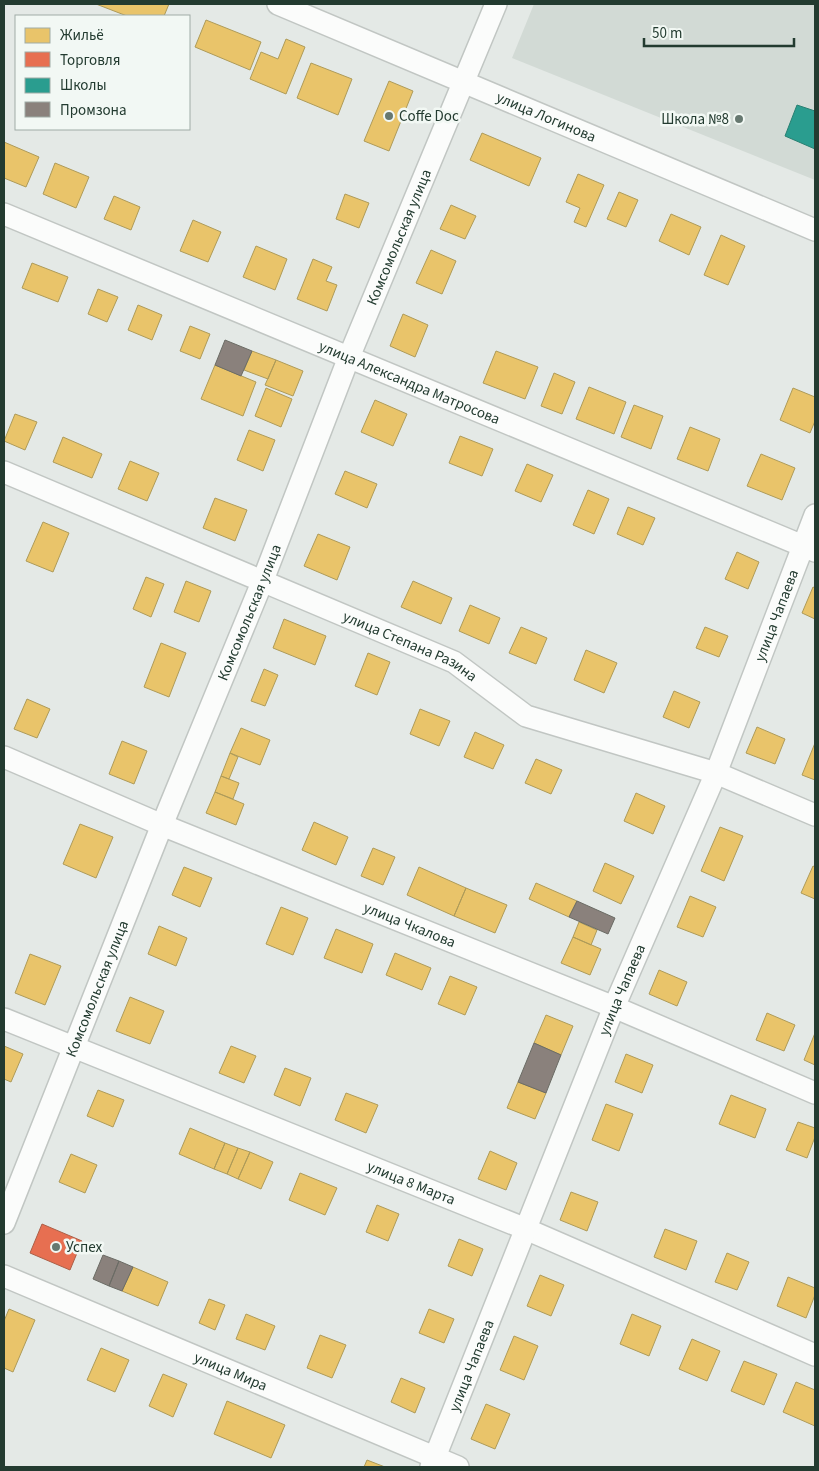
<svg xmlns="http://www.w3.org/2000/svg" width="819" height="1471" font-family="'Source Sans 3',sans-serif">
<rect width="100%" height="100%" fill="#e4e9e6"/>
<path fill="#d2dad5" d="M 534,4 L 815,4 L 815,180 L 512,58 Z"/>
<path fill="#e9c46a" stroke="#ae9b59" d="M 96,4 L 169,4 L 164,16 L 127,16 Z
M 206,20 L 261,42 L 250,70 L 195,47 Z
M 286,39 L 305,47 L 286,94 L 250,79 L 261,52 L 278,59 Z
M 311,63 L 352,79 L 338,115 L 297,98 Z
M 389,81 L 413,91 L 389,151 L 364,141 Z
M 482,133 L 541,158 L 529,186 L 470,160 Z
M 4,142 L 39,157 L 26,187 L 4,178 Z
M 55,163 L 89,177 L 76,208 L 43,194 Z
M 578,174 L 604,185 L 586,227 L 574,222 L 580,208 L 566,202 Z
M 619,192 L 638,200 L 626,227 L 607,219 Z
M 345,194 L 369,203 L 359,228 L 336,219 Z
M 114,196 L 140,207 L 131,230 L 104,219 Z
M 451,205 L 476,216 L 465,239 L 440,229 Z
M 671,214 L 701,227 L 689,255 L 659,241 Z
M 193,220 L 221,232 L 208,262 L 180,251 Z
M 721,235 L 745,246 L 728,285 L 704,275 Z
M 256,246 L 287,259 L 275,290 L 243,277 Z
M 431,250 L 456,261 L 442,294 L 416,283 Z
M 313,259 L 332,267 L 326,281 L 337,285 L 327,311 L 297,299 Z
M 32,263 L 68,277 L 58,302 L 22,288 Z
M 98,289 L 118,297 L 107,322 L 88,314 Z
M 138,305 L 162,315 L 152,340 L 128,330 Z
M 403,314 L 428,325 L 415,357 L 390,346 Z
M 190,326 L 210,334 L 200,359 L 180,351 Z
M 252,351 L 276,360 L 268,379 L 244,370 Z
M 496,351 L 538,367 L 525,399 L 483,383 Z
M 276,360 L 303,371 L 293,396 L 265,385 Z
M 215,365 L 256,382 L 243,416 L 201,399 Z
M 554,373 L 575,382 L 562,414 L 541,406 Z
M 589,387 L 626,402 L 614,434 L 576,419 Z
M 266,388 L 292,399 L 281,427 L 255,416 Z
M 793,388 L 815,397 L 815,421 L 810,433 L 780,420 Z
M 375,400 L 407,414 L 393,446 L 361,432 Z
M 634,405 L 663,416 L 651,449 L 621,437 Z
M 15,414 L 37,422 L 25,450 L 4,441 Z
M 690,427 L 720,439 L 708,471 L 677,459 Z
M 249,430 L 275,440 L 263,471 L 237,460 Z
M 460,436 L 493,449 L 482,476 L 449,463 Z
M 63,437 L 102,454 L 92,478 L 53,462 Z
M 761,454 L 795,468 L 782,500 L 747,486 Z
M 130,461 L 159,473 L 147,501 L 118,489 Z
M 527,464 L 553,475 L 541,502 L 515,491 Z
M 345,471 L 377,484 L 367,508 L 335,494 Z
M 588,490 L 609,499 L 594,534 L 573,525 Z
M 215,498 L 247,510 L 235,541 L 203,528 Z
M 628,507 L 655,518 L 643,545 L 617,534 Z
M 43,522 L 69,533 L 53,572 L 26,561 Z
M 318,534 L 350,547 L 337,580 L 304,566 Z
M 737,552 L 759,562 L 748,589 L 725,579 Z
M 146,577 L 164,584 L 151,617 L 133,609 Z
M 186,581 L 211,591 L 199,622 L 174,612 Z
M 413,581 L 452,598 L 441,624 L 401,607 Z
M 813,587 L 815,588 L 815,619 L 802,613 Z
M 470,605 L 500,618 L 489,644 L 459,631 Z
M 284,619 L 326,636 L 315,665 L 273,648 Z
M 521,627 L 547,638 L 536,664 L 509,653 Z
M 705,627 L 728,636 L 719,657 L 696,648 Z
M 161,643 L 186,653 L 169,697 L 144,687 Z
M 586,650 L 617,663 L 604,693 L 574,680 Z
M 368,653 L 390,662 L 377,695 L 355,686 Z
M 264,669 L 278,675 L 265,706 L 251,701 Z
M 674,691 L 700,702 L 689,728 L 663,717 Z
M 27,699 L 50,709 L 37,738 L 14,729 Z
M 420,709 L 450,721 L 439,746 L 410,734 Z
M 757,727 L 785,739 L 775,764 L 746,753 Z
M 241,728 L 270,740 L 260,765 L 230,753 Z
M 475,732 L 504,745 L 493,769 L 464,757 Z
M 122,741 L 147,751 L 134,784 L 109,774 Z
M 815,743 L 815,780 L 802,775 Z
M 230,753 L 238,757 L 229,779 L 221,776 Z
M 536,759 L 562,770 L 551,794 L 525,783 Z
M 221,776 L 239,783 L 233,799 L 215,792 Z
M 215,792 L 244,804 L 236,825 L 206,813 Z
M 636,793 L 665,806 L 653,834 L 624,821 Z
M 314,822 L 348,837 L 336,865 L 302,850 Z
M 80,824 L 113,837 L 96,878 L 63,864 Z
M 720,827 L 743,836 L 724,881 L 701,871 Z
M 373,848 L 395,857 L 383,885 L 361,876 Z
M 605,863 L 634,876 L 621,904 L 593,891 Z
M 813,866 L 815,867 L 815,899 L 801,893 Z
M 184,867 L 212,878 L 200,907 L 172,895 Z
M 419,867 L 466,888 L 454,916 L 407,895 Z
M 536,883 L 577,901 L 569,917 L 529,899 Z
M 466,888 L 507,905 L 495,933 L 454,916 Z
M 690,896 L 716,907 L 703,937 L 677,927 Z
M 281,907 L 308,918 L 293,955 L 266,944 Z
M 579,922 L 597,930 L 591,945 L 573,937 Z
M 159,926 L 187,938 L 176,966 L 148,954 Z
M 336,929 L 373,944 L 362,973 L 324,958 Z
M 573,937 L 601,949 L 590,975 L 561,963 Z
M 395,953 L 431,968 L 422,990 L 386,975 Z
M 30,954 L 61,966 L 45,1005 L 15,993 Z
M 659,970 L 687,982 L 677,1006 L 649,994 Z
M 450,976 L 477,987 L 465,1015 L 438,1004 Z
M 130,997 L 164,1011 L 150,1044 L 116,1031 Z
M 767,1013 L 795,1025 L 784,1051 L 756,1040 Z
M 546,1015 L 573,1026 L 561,1055 L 534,1043 Z
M 815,1033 L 815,1065 L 804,1060 Z
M 4,1046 L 23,1054 L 11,1082 L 4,1079 Z
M 231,1046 L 256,1056 L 244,1083 L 219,1073 Z
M 626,1054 L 653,1065 L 642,1093 L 615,1082 Z
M 285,1068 L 311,1078 L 300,1106 L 274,1095 Z
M 518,1082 L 546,1093 L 535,1119 L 507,1108 Z
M 98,1090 L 124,1100 L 113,1127 L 87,1116 Z
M 346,1093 L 378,1105 L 366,1133 L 335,1120 Z
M 731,1095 L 766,1109 L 755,1138 L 719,1124 Z
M 606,1104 L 633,1114 L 619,1151 L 592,1140 Z
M 798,1122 L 815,1128 L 815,1137 L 807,1158 L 786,1150 Z
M 190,1128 L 225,1143 L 214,1169 L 179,1154 Z
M 225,1143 L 238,1148 L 227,1174 L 214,1169 Z
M 238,1148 L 250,1152 L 238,1179 L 227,1174 Z
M 490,1151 L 517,1163 L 506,1190 L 478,1179 Z
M 250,1152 L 273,1162 L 261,1189 L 238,1179 Z
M 71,1154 L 97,1165 L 85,1193 L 59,1182 Z
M 300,1173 L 337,1188 L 325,1215 L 289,1200 Z
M 571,1192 L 598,1202 L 587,1231 L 560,1220 Z
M 377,1205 L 399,1214 L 388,1241 L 366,1232 Z
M 665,1229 L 697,1241 L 686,1270 L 654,1257 Z
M 459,1239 L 483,1249 L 472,1276 L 448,1266 Z
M 727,1253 L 749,1262 L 737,1290 L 715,1282 Z
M 133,1267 L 168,1282 L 158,1306 L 122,1291 Z
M 540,1275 L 564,1285 L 551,1316 L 527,1306 Z
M 788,1277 L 815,1288 L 815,1295 L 806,1318 L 777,1306 Z
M 209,1299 L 225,1305 L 215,1330 L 199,1323 Z
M 9,1309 L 35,1320 L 13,1372 L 4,1368 L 4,1321 Z
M 429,1309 L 454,1319 L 444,1343 L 419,1333 Z
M 246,1314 L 275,1326 L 265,1350 L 236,1339 Z
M 632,1314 L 661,1326 L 649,1356 L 620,1344 Z
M 320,1335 L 346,1345 L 332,1378 L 307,1368 Z
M 514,1336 L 538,1346 L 524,1380 L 500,1370 Z
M 692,1339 L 720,1351 L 707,1381 L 679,1369 Z
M 101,1348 L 129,1360 L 115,1392 L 87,1380 Z
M 744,1361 L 777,1374 L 764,1405 L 731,1391 Z
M 163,1374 L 187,1384 L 173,1417 L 149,1406 Z
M 401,1378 L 425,1388 L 415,1413 L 391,1402 Z
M 796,1382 L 815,1390 L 815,1426 L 783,1412 Z
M 227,1401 L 285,1425 L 271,1458 L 214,1434 Z
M 486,1404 L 510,1414 L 495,1449 L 471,1439 Z
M 367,1460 L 385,1467 L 364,1467 Z"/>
<path fill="#e76f51" stroke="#ac5f47" d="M 42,1224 L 82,1241 L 70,1270 L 30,1253 Z"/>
<path fill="#2a9d8f" stroke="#288072" d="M 797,105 L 815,111 L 815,149 L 785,136 Z"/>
<path fill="#8a817c" stroke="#6b6c65" d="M 225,340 L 252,351 L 241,376 L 215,365 Z
M 577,901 L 615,918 L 608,934 L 569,917 Z
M 534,1043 L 561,1055 L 546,1093 L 518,1082 Z
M 103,1255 L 119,1261 L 109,1286 L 93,1279 Z
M 119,1261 L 133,1267 L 122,1291 L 109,1286 Z"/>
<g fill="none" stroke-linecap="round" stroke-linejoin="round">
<defs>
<g id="minor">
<path id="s1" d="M 278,4 L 815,230"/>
<path id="s2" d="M 4,214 L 815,551"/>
<path id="s3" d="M 4,472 L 454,662 L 526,716 L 716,773 L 815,815"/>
<path id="s4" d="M 4,757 L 162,825 L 614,1007 L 815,1093"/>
<path id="s5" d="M 4,1019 L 526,1229 L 815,1355"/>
<path id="s6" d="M 4,1223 L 162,825 L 263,580 L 349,357 L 496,4"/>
<path id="s7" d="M 4,1276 L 458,1467"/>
<path id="s8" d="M 431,1467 L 614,1007 L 716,773 L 815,515"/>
</g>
</defs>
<use href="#minor" stroke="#c1c6c3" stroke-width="24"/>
<use href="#minor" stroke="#fbfcfb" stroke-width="21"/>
</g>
<g fill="#677870" stroke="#f2f8f4" stroke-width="2">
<circle cx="389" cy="116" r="5"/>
<circle cx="739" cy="119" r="5"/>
<circle cx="56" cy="1247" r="5"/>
</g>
<g text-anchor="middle" stroke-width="5" stroke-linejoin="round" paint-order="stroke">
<g font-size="15" fill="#233b30" stroke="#f2f8f4" text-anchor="start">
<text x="399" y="121">Coffe Doc</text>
<text x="729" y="124" text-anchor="end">Школа №8</text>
<text x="66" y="1252">Успех</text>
</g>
<g font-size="15" fill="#233b30" stroke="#f2f8f4">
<text dy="5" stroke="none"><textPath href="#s1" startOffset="291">улица Логинова</textPath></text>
<text dy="5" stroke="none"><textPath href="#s6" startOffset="1062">Комсомольская улица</textPath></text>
<text dy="5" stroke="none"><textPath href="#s2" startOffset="439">улица Александра Матросова</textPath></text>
<text dy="5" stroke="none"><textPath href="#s6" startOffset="658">Комсомольская улица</textPath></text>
<text dy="5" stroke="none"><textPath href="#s8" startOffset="919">улица Чапаева</textPath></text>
<text dy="5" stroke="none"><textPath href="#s3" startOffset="442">улица Степана Разина</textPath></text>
<text dy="5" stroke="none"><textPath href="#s4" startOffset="439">улица Чкалова</textPath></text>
<text dy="5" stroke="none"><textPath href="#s6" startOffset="252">Комсомольская улица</textPath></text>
<text dy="5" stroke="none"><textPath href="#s8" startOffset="514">улица Чапаева</textPath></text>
<text dy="5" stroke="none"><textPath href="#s5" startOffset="439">улица 8 Марта</textPath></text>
<text dy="5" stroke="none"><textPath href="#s8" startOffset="109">улица Чапаева</textPath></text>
<text dy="5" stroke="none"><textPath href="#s7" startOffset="246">улица Мира</textPath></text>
</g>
</g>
<rect width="819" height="1471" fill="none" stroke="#233b30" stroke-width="10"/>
<rect x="15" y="15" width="175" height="115" fill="#f2f8f4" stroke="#9faca6"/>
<rect x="25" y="28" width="25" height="15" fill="#e9c46a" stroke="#9faca6"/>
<text x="60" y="40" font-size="15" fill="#233b30">Жильё</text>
<rect x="25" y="52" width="25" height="15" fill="#e76f51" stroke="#9faca6"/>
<text x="60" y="65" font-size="15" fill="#233b30">Торговля</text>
<rect x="25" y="78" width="25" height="15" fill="#2a9d8f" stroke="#9faca6"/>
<text x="60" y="90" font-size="15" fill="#233b30">Школы</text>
<rect x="25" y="102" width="25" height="15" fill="#8a817c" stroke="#9faca6"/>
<text x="60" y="115" font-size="15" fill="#233b30">Промзона</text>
<path d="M644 38v8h150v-8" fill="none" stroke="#233b30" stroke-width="2.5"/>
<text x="652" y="38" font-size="15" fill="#233b30" stroke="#f2f8f4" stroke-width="4" paint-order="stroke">50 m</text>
</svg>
